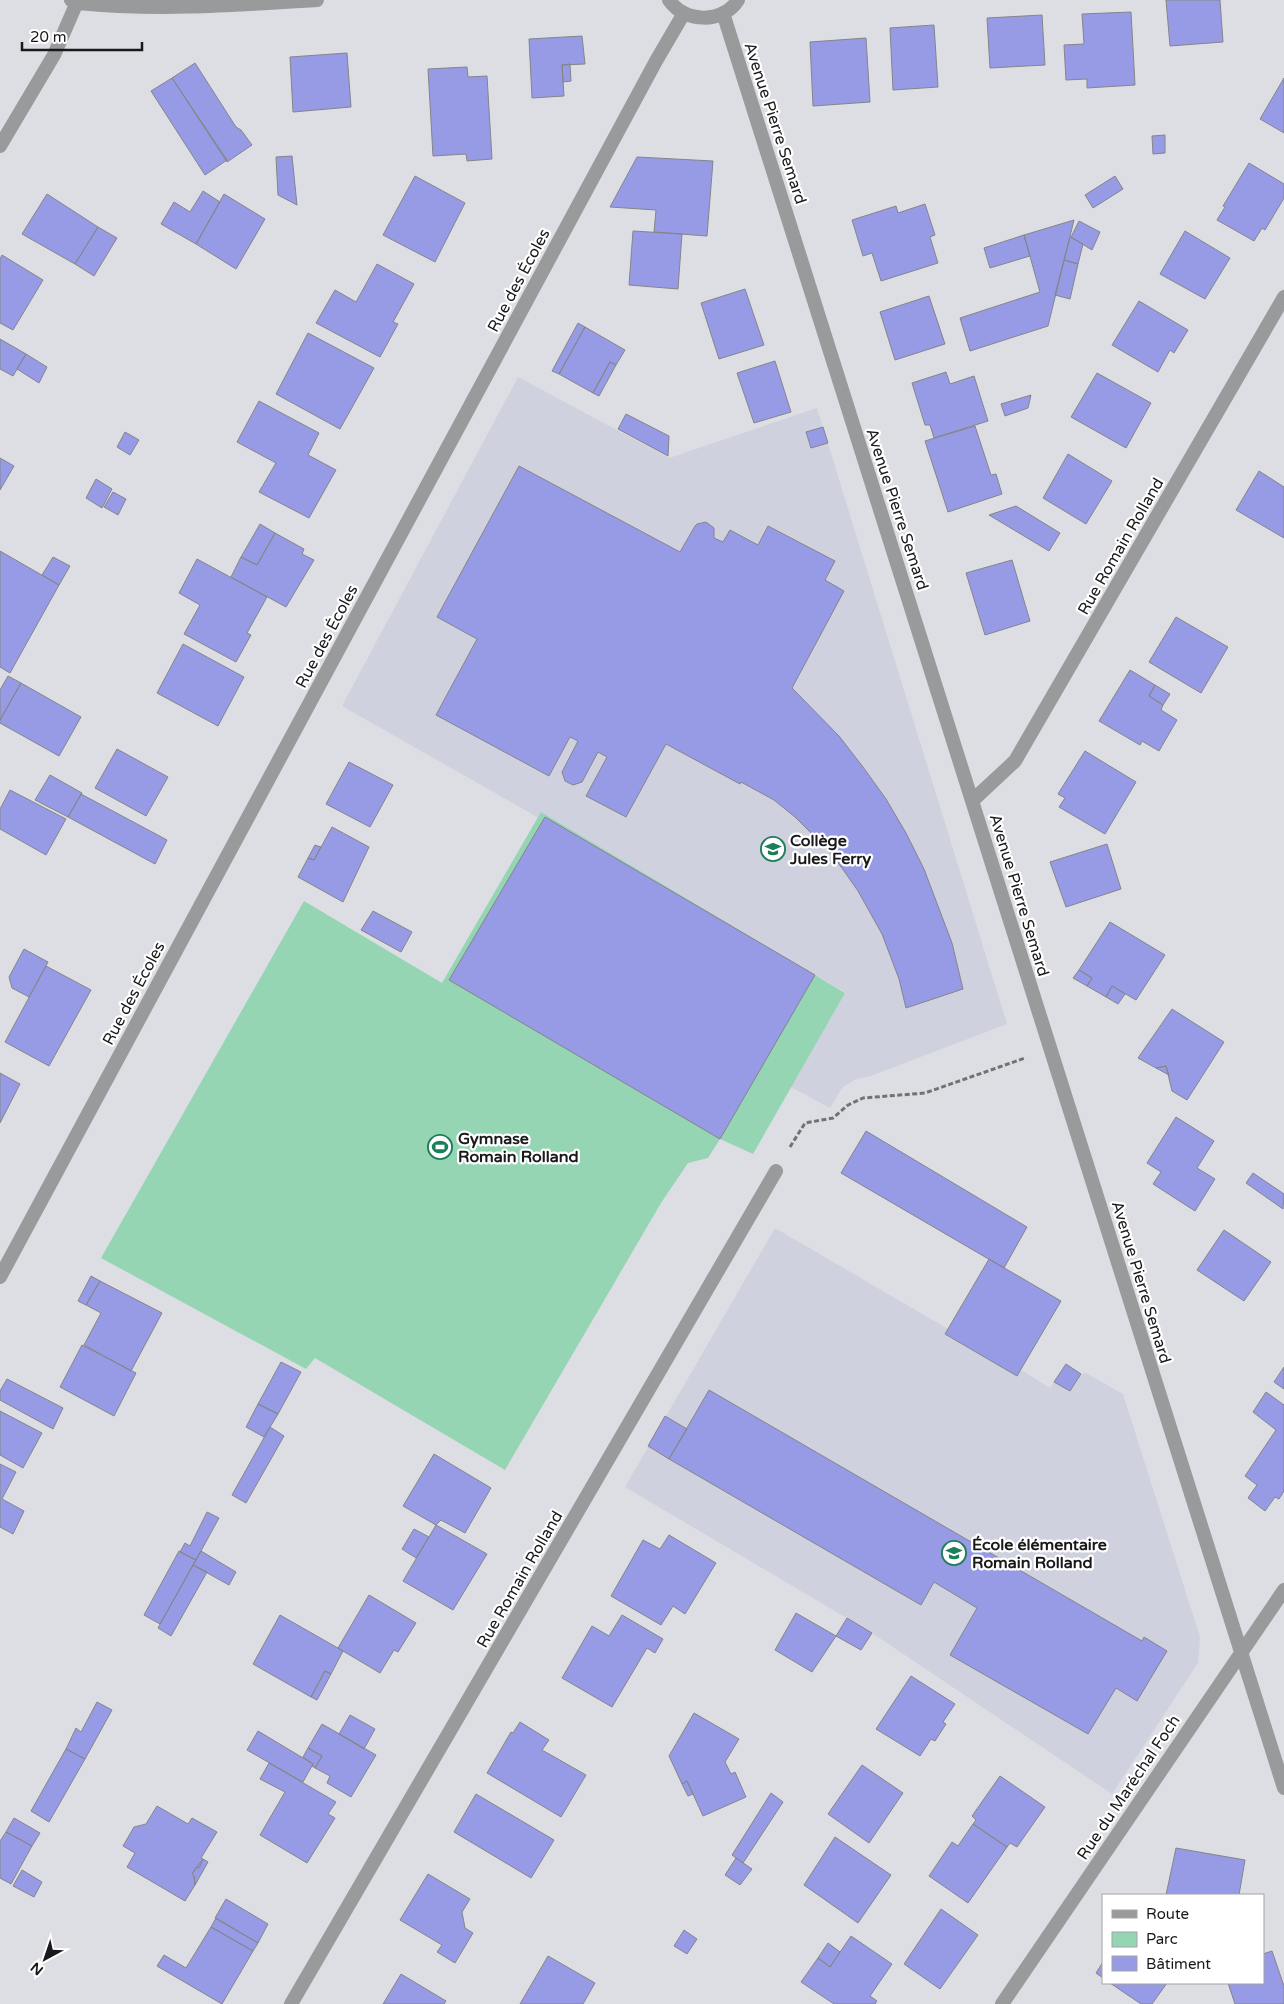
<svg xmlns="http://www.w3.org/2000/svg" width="1284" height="2004" font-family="'Varela Round',sans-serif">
<rect width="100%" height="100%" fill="#dddee3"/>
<path fill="#d0d1de" d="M 518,377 L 669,458 L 817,408 L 1007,1024 L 868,1077 L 856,1079 L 843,1087 L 830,1108 L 791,1087 L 845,992 L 342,706 Z
M 775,1228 L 948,1329 L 945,1334 L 1017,1376 L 1021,1370 L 1050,1388 L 1054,1382 L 1070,1391 L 1084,1372 L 1123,1394 L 1200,1637 L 1198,1663 L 1112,1794 L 872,1633 L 625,1487 Z"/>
<path fill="#95d5b4" d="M 541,812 L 845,993 L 753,1154 L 720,1139 L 708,1158 L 688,1163 L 661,1203 L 505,1470 L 315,1358 L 306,1369 L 101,1258 L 304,901 L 442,983 Z"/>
<path fill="#979ae4" stroke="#84858a" d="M 1166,0 L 1220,0 L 1223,42 L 1170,46 Z
M 1131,12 L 1135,85 L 1087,88 L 1087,79 L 1066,80 L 1064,45 L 1084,44 L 1082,14 Z
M 1042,15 L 1045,65 L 990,68 L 987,18 Z
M 934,25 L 938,87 L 893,90 L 890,28 Z
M 582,36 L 585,64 L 562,65 L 564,96 L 532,98 L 529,39 Z
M 866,38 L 870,102 L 813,106 L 810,42 Z
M 347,53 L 351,107 L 293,112 L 290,57 Z
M 195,63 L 236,127 L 241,130 L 252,145 L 227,162 L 172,78 Z
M 570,64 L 571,81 L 563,82 L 562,65 Z
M 467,67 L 468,77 L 487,76 L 492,159 L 467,161 L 466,154 L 433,156 L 428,69 Z
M 172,78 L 227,160 L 205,175 L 151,91 Z
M 1284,78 L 1284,133 L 1260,119 Z
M 1165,135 L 1165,153 L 1153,154 L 1152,136 Z
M 292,156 L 297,205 L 278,195 L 276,157 Z
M 637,157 L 713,161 L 707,236 L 654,232 L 656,210 L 610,207 Z
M 1249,163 L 1284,184 L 1284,198 L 1265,230 L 1262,228 L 1254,241 L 1217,220 L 1225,207 L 1223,206 Z
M 415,176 L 465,203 L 435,262 L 383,235 Z
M 1115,176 L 1123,189 L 1093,208 L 1085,195 Z
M 203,191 L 220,202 L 196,244 L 161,224 L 174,202 L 190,212 Z
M 47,194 L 98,227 L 75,264 L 22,234 Z
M 224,194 L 265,219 L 236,269 L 196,244 Z
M 925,204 L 935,235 L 930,237 L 938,263 L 881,281 L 872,253 L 863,256 L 852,220 L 896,206 L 898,213 Z
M 1074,220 L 1048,326 L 970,351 L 960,318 L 1040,292 L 1024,235 Z
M 1079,221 L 1100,232 L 1092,250 L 1071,237 Z
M 98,227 L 117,238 L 94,276 L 75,264 Z
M 633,231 L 682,234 L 678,289 L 629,285 Z
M 1185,231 L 1230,258 L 1205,299 L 1160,274 Z
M 1024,235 L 1030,256 L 990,268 L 984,248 Z
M 1070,237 L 1083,244 L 1078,264 L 1064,260 Z
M 2,255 L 43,280 L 13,330 L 0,323 L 0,259 Z
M 1064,260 L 1078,264 L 1070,299 L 1055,295 Z
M 377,264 L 414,284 L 393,322 L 398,324 L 380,357 L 316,323 L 335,290 L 356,302 Z
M 745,289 L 764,345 L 719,359 L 701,303 Z
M 929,296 L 945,344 L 895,360 L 880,312 Z
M 1139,301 L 1188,330 L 1174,353 L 1170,350 L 1158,372 L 1112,345 Z
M 578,323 L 585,327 L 559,374 L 552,371 Z
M 585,327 L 625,350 L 616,365 L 610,362 L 593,393 L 559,374 Z
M 308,333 L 374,368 L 340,429 L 276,394 Z
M 0,339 L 26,354 L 13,376 L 0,369 Z
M 26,354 L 47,367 L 39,383 L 17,369 Z
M 775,361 L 791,412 L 754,423 L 737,373 Z
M 610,362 L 616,365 L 599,396 L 593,393 Z
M 946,372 L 950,384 L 974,376 L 988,421 L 934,438 L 930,425 L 925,425 L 912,383 Z
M 1097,373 L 1151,403 L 1126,448 L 1071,417 Z
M 1031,395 L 1028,408 L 1005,416 L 1001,404 Z
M 259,401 L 319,433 L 308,455 L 336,470 L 309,518 L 259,492 L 276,463 L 237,442 Z
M 626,414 L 669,436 L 668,456 L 618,429 Z
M 975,426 L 991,475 L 996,474 L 1002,494 L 948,512 L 925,441 Z
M 823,427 L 828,443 L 811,448 L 806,432 Z
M 125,432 L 139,440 L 130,455 L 117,447 Z
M 1068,454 L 1112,481 L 1086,524 L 1043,498 Z
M 0,458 L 14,466 L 0,490 Z
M 519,466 L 680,552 L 695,526 L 697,524 L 706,522 L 714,528 L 714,538 L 723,542 L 730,530 L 758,545 L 768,526 L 835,561 L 825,580 L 844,591 L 792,688 L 839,736 L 863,767 L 886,799 L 906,833 L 924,869 L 952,943 L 963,989 L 906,1008 L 899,979 L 882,934 L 858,891 L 844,871 L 830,852 L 795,817 L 774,800 L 741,782 L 740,784 L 666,744 L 626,817 L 586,796 L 607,757 L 598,752 L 582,782 L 573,785 L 565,781 L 562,772 L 578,741 L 570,737 L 549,776 L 436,715 L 477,639 L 437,617 Z
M 1259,471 L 1284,487 L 1284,538 L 1236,510 Z
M 96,479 L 112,489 L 102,508 L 86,498 Z
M 113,492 L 126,499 L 118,515 L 104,507 Z
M 1016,506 L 1060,533 L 1049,551 L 989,515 Z
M 260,524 L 275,533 L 257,565 L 241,557 Z
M 275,533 L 304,549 L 302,554 L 314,560 L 286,607 L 231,577 L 241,557 L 257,565 Z
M 0,551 L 59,585 L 10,673 L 0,667 Z
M 53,557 L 70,566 L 59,585 L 42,575 Z
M 197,559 L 267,597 L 247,633 L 251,635 L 236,662 L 184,634 L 200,605 L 179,593 Z
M 1012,560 L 1030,621 L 985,635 L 966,573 Z
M 1176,617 L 1228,647 L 1201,693 L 1149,662 Z
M 183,644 L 244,677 L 218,726 L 157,693 Z
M 1130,670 L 1155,685 L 1149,696 L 1163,705 L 1161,710 L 1177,720 L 1159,751 L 1142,741 L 1140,745 L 1099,721 Z
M 8,676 L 21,683 L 0,720 L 0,690 Z
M 21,683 L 81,717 L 59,756 L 0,723 L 0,720 Z
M 1155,685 L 1170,694 L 1163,705 L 1149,696 Z
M 117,749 L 168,777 L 146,816 L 95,788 Z
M 1085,751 L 1136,782 L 1105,834 L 1059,807 L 1065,798 L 1058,794 Z
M 349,762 L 393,785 L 370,827 L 326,804 Z
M 50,775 L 82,793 L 68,817 L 35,800 Z
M 10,790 L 66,819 L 46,855 L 0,829 L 0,809 Z
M 81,794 L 167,840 L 155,864 L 68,817 Z
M 545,817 L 815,975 L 720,1139 L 449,980 Z
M 332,827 L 369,847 L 343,902 L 298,877 L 308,858 L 314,860 Z
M 1107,844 L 1121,889 L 1066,907 L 1050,862 Z
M 315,845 L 321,847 L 314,860 L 308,858 Z
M 373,911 L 412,932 L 401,952 L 361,930 Z
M 1110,922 L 1165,955 L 1136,1000 L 1112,986 L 1106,997 L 1087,986 L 1092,978 L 1079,970 Z
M 24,949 L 48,962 L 29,997 L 12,988 L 9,977 Z
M 46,966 L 91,990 L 49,1066 L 5,1042 Z
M 1079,970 L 1092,978 L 1087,986 L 1073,978 Z
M 1112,986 L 1125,994 L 1118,1004 L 1106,997 Z
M 1172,1009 L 1224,1042 L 1187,1100 L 1172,1091 L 1166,1066 L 1156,1068 L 1138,1058 Z
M 1166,1066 L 1169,1075 L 1156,1068 Z
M 0,1073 L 20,1084 L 0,1123 Z
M 1176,1117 L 1214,1141 L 1197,1168 L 1215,1179 L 1195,1211 L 1153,1184 L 1161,1172 L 1147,1163 Z
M 866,1131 L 1027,1227 L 1004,1268 L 841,1173 Z
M 1253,1173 L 1284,1194 L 1283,1209 L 1246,1183 Z
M 1224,1230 L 1271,1262 L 1244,1301 L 1197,1270 Z
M 989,1259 L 1061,1301 L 1017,1376 L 945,1334 Z
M 91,1276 L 100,1281 L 86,1305 L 78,1301 Z
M 100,1281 L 162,1313 L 131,1371 L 84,1345 L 101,1313 L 86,1305 Z
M 82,1345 L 136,1373 L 114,1416 L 60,1387 Z
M 281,1362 L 301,1372 L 278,1414 L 258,1404 Z
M 1066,1364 L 1081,1374 L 1070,1391 L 1054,1382 Z
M 1284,1367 L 1284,1389 L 1274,1382 Z
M 7,1379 L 63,1408 L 53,1429 L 0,1400 L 0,1391 Z
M 709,1390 L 1142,1641 L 1144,1637 L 1167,1651 L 1137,1701 L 1116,1688 L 1088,1734 L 950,1655 L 977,1608 L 934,1582 L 921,1605 L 669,1459 Z
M 1266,1392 L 1284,1405 L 1284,1491 L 1279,1499 L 1275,1497 L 1265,1511 L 1248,1498 L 1257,1485 L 1245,1476 L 1276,1430 L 1253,1412 Z
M 258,1404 L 278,1414 L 264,1437 L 246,1427 Z
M 0,1411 L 42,1433 L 23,1468 L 0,1455 Z
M 665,1416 L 687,1429 L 669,1459 L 648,1446 Z
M 270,1427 L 284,1436 L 246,1503 L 232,1495 Z
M 434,1454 L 491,1488 L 465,1533 L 441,1520 L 436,1525 L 403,1506 Z
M 0,1464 L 16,1472 L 2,1499 L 24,1511 L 13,1534 L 0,1527 Z
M 207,1512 L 219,1518 L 196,1560 L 180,1552 L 185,1543 L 190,1546 Z
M 436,1525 L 487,1554 L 453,1610 L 403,1581 Z
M 414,1529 L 429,1537 L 416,1558 L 402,1549 Z
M 669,1535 L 716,1563 L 685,1614 L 673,1606 L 661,1625 L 611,1596 L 643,1540 L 660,1549 Z
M 179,1551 L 196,1560 L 160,1624 L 144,1615 Z
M 201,1551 L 236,1572 L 229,1585 L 193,1565 Z
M 193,1565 L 207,1572 L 171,1636 L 158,1628 Z
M 369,1595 L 416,1623 L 398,1652 L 394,1650 L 380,1673 L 338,1648 Z
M 796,1613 L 836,1636 L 812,1672 L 775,1650 Z
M 280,1615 L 343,1651 L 331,1674 L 325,1671 L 311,1697 L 253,1664 Z
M 622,1615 L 663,1639 L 655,1653 L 647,1648 L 612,1707 L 562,1678 L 592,1626 L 609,1636 Z
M 847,1618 L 872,1633 L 861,1650 L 836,1636 Z
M 325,1671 L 331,1674 L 317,1700 L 311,1697 Z
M 911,1676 L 955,1704 L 943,1722 L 946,1724 L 935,1741 L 931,1739 L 920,1756 L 876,1729 Z
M 97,1702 L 112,1710 L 85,1759 L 66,1749 L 76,1728 L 81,1732 Z
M 694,1713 L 739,1739 L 725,1762 L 731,1774 L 735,1772 L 746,1797 L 703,1816 L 687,1781 L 682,1784 L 669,1756 Z
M 350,1715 L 375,1729 L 364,1749 L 339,1734 Z
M 520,1722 L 549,1740 L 542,1750 L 586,1775 L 561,1817 L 487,1773 L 511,1732 L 513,1733 Z
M 322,1724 L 376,1755 L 351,1797 L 327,1783 L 330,1776 L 315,1768 L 322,1756 L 308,1748 Z
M 258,1731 L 313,1764 L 303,1782 L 247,1750 Z
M 308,1748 L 322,1756 L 315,1768 L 312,1766 L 313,1764 L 303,1757 Z
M 66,1749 L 85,1759 L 49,1822 L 31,1811 Z
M 269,1763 L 336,1802 L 328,1814 L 335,1818 L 307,1863 L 260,1835 L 285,1792 L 260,1779 Z
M 862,1765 L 903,1793 L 869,1843 L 828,1814 Z
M 1000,1776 L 1045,1807 L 1017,1847 L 1010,1843 L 1007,1847 L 973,1824 L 976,1820 L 972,1816 Z
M 687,1781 L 693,1794 L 688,1796 L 682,1784 Z
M 771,1793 L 783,1802 L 743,1863 L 732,1855 Z
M 476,1794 L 554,1840 L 531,1878 L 454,1832 Z
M 157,1806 L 188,1824 L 192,1818 L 217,1832 L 201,1858 L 203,1859 L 199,1868 L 196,1867 L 192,1874 L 194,1876 L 195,1885 L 185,1901 L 127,1867 L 135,1853 L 123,1846 L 134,1827 L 146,1824 Z
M 14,1818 L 40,1833 L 32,1846 L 6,1832 Z
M 973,1824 L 1007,1847 L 968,1903 L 929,1876 L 952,1842 L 958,1846 Z
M 6,1832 L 32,1846 L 11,1884 L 0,1878 L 0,1841 Z
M 835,1837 L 891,1875 L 858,1923 L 804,1885 Z
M 1176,1848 L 1245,1860 L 1239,1895 L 1166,1895 Z
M 736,1858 L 752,1869 L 740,1885 L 725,1875 Z
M 203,1859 L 208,1862 L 195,1885 L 194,1876 L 192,1874 Z
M 22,1870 L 42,1882 L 34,1897 L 13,1886 Z
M 428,1874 L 470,1899 L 462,1912 L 465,1928 L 473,1933 L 455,1963 L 437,1952 L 442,1945 L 400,1920 Z
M 226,1899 L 268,1924 L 258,1943 L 215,1918 Z
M 941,1909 L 978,1935 L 940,1989 L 904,1964 Z
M 216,1918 L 258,1943 L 253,1951 L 211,1927 Z
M 211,1927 L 253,1951 L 222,2004 L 157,1966 L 164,1955 L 186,1968 Z
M 684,1930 L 697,1939 L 687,1954 L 674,1946 Z
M 851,1936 L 892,1964 L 870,1996 L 877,2001 L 875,2004 L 834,2004 L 801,1982 L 818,1958 L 830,1967 Z
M 828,1943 L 840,1952 L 830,1967 L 818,1958 Z
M 1272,1951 L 1284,1986 L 1284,2004 L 1235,2004 L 1228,1983 L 1263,1983 L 1263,1954 Z
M 548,1956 L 595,1983 L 583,2004 L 520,2004 Z
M 1103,1962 L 1103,1978 L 1096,1973 Z
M 401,1974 L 446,2001 L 444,2004 L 383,2004 Z
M 1110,1983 L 1167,1983 L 1152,2004 L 1141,2004 Z"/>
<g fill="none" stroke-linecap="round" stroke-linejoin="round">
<path stroke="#727275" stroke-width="3" stroke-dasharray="5 2.5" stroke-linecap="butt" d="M 790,1147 L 805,1123 L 833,1118 L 848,1105 L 863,1098 L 925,1093 L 1025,1058"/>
<path stroke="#999a9c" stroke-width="14" d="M 71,0 L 78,3 C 158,11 237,5 317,0
M 669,0 C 684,23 723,24 738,0
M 723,13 L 1284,1788
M 0,146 L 54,55 L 78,0
M 972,801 L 1015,761 L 1284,297
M 0,1277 L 656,61 L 684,13
M 291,2004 L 776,1171
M 1002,2004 L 1284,1590"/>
</g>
<defs>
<symbol id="school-ring" viewBox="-11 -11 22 22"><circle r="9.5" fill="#fff" stroke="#1c7f59" stroke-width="1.5"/><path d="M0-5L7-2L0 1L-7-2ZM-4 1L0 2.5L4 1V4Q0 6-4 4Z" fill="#1c7f59"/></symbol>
<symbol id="stadium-ring" viewBox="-11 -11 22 22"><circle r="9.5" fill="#fff" stroke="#1c7f59" stroke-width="1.5"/><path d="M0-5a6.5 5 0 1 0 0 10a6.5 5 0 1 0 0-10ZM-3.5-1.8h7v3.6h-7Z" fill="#1c7f59"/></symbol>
</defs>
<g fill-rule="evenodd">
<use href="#school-ring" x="759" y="835" width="28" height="28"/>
<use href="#stadium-ring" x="426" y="1133" width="28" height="28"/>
<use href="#school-ring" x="940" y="1539" width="28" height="28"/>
</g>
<g text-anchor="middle" stroke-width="4.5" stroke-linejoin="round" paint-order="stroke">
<g font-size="16" fill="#19191b" stroke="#fff">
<text transform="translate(776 123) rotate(72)" y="6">Avenue Pierre Semard</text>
<text transform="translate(518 280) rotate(-62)" y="6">Rue des Écoles</text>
<text transform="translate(898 509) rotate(72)" y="6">Avenue Pierre Semard</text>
<text transform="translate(1120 546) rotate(-60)" y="6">Rue Romain Rolland</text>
<text transform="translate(326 636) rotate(-62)" y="6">Rue des Écoles</text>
<text transform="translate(1020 895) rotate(73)" y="6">Avenue Pierre Semard</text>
<text transform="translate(133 993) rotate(-62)" y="6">Rue des Écoles</text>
<text transform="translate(1142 1282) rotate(73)" y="6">Avenue Pierre Semard</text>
<text transform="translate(519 1579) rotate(-60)" y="6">Rue Romain Rolland</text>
<text transform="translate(1128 1787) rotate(-56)" y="6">Rue du Maréchal Foch</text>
</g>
<g font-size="16" font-weight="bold" fill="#19191b" stroke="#fff" text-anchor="start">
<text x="790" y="846">Collège<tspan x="790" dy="18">Jules Ferry</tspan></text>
<text x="458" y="1144">Gymnase<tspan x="458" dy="18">Romain Rolland</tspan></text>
<text x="972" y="1550">École élémentaire<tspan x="972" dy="18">Romain Rolland</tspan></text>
</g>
</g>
<rect x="1102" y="1894" width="162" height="90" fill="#ffffff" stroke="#a3a3a4"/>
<rect x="1112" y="1910" width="25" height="8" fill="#999a9c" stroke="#a3a3a4"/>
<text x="1146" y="1919" font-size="15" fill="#19191b">Route</text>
<rect x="1112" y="1932" width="25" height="15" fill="#95d5b4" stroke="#a3a3a4"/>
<text x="1146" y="1944" font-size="15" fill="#19191b">Parc</text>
<rect x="1112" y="1956" width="25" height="15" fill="#979ae4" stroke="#a3a3a4"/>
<text x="1146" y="1969" font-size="15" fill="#19191b">Bâtiment</text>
<g transform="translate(45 1959) rotate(220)" stroke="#ffffff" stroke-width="4" paint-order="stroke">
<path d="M0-4L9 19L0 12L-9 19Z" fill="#19191b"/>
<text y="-8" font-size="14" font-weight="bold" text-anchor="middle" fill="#19191b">N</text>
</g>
<path d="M22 42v8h120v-8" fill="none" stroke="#19191b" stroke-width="2.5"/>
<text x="30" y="42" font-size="15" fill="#19191b" stroke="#ffffff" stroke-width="4" paint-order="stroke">20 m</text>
</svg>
